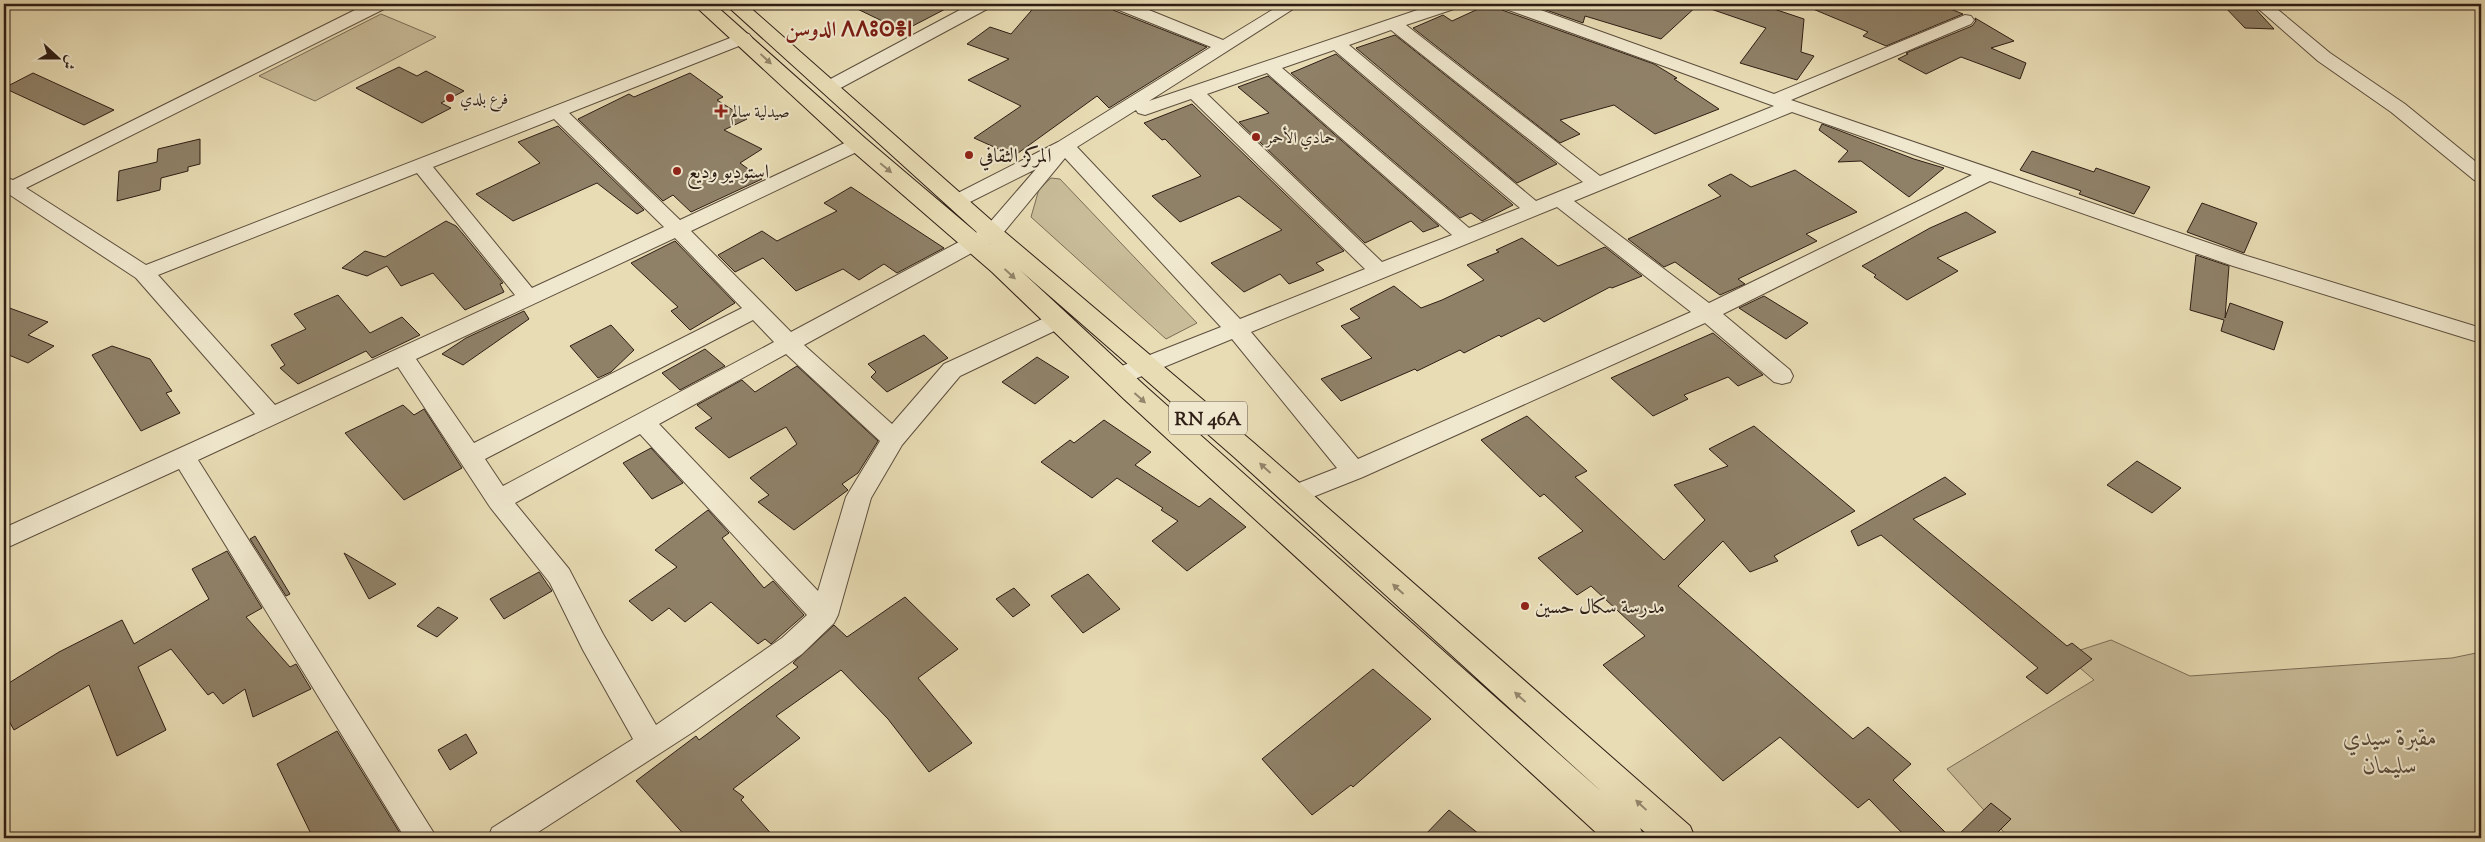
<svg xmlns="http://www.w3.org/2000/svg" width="2485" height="842" font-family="'Sorts Mill Goudy',Amiri,'Noto Sans Tifinagh',serif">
<rect width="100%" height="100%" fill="#e8dcb4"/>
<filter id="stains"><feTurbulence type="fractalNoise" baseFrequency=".004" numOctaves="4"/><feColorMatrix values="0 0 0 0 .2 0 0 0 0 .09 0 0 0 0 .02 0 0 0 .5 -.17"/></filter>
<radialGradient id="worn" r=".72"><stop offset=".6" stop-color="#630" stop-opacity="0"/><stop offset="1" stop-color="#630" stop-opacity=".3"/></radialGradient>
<path fill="#c8bc99" stroke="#7b6d57" d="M 381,14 L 436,37 L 315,101 L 259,76 Z
M 1051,178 L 1060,179 L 1197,323 L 1166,339 L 1031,217 L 1039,189 Z
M 2111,640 L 2190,676 L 2452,658 L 2481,652 L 2481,838 L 2009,838 L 1947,769 L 2094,680 L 2065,655 Z"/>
<path fill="#8f8168" stroke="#2e1e15" d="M 847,4 L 955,4 L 903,31 Z
M 1037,4 L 1099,4 L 1111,6 L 1113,10 L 1207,47 L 1109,108 L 1097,96 L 1014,156 L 974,138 L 1021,106 L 968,80 L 1009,59 L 967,44 L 990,27 L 1011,34 Z
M 1489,4 L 1499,4 L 1502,10 L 1654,64 L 1677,78 L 1674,79 L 1719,109 L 1655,134 L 1614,105 L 1560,120 L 1580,134 L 1560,143 L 1413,28 L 1443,15 L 1452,21 Z
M 1529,4 L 1699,4 L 1661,39 L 1585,16 L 1583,23 Z
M 1705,4 L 1759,4 L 1804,19 L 1801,52 L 1814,56 L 1797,80 L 1740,63 L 1766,28 L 1705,7 Z
M 1801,4 L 1938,4 L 1963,14 L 1886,46 L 1863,36 L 1868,32 Z
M 2222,4 L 2251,4 L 2274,29 L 2245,28 Z
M 1975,18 L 2014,41 L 1991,48 L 2026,63 L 2020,79 L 1961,57 L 1926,74 L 1898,59 L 1908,54 L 1906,53 L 1972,26 L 1976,21 Z
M 1395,35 L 1557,164 L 1517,183 L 1356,48 Z
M 1336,54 L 1513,205 L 1482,221 L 1471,213 L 1460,218 L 1291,73 Z
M 399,67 L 417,76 L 426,71 L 464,91 L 441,103 L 451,108 L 422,123 L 356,88 Z
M 33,73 L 114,110 L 84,125 L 4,88 Z
M 690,73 L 723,97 L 717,100 L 747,119 L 724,130 L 762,149 L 740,163 L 762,179 L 691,212 L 673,195 L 663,201 L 578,119 L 629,94 L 634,97 Z
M 1268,76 L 1439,226 L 1423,232 L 1411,221 L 1365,243 L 1239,122 L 1269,113 L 1238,87 Z
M 1192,104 L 1344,251 L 1316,263 L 1324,270 L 1289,284 L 1280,274 L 1244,292 L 1211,263 L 1282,230 L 1239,196 L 1180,222 L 1152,196 L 1201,176 L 1165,139 L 1162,140 L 1144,123 Z
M 1822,124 L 1914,159 L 1944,168 L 1909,197 L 1861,161 L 1838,162 L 1848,151 L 1819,130 Z
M 558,126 L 644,210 L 637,214 L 597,183 L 513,221 L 476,194 L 540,163 L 518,142 Z
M 200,139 L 200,164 L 188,167 L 188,171 L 161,178 L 160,190 L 117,201 L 119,171 L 157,162 L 158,149 Z
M 2032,151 L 2094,172 L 2096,168 L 2150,187 L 2134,214 L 2079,194 L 2081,191 L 2020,170 Z
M 1795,170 L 1857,212 L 1806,234 L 1817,241 L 1738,279 L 1745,284 L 1720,295 L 1675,262 L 1664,267 L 1628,239 L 1721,196 L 1708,185 L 1731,174 L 1751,187 Z
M 851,187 L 944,248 L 897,273 L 884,264 L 859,280 L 843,269 L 796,291 L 763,258 L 735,272 L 718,255 L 762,231 L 777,241 L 837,211 L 824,203 Z
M 2202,203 L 2257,223 L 2244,253 L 2187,232 Z
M 1966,212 L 1996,232 L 1937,258 L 1958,271 L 1907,300 L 1874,277 L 1876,275 L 1862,266 L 1930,228 Z
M 446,221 L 456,226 L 463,234 L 503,283 L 500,284 L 504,292 L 465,310 L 433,273 L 401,286 L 387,266 L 367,276 L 342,268 L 365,251 L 385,257 Z
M 1522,238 L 1558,266 L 1605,247 L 1642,276 L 1612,288 L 1610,287 L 1544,322 L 1539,318 L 1501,337 L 1499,335 L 1464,353 L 1460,350 L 1417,371 L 1415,369 L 1341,401 L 1321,379 L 1372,358 L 1341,326 L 1360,318 L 1350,309 L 1394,286 L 1421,308 L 1442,300 L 1484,280 L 1467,265 L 1499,252 L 1496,250 Z
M 675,241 L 735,303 L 690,330 L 671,311 L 678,307 L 631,263 Z
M 2196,255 L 2229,266 L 2225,318 L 2230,303 L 2283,322 L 2274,350 L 2221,331 L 2224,320 L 2190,310 Z
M 338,295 L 370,333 L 402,317 L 420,335 L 372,358 L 366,351 L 298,384 L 280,368 L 285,365 L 271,345 L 306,329 L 294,314 Z
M 1764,296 L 1808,323 L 1786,339 L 1739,308 Z
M 4,306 L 48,322 L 28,335 L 54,346 L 28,363 L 4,353 Z
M 524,311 L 529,319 L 463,365 L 442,354 L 466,338 Z
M 611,325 L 634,350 L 611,372 L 598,378 L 570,346 Z
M 1713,333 L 1763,375 L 1738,386 L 1728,377 L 1684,395 L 1688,399 L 1653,416 L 1611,378 Z
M 924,335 L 948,358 L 887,392 L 871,377 L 876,372 L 868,364 Z
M 112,346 L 150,359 L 172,391 L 166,393 L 180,413 L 141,431 L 92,355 Z
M 705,349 L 725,366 L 680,390 L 662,373 Z
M 1037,357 L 1069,377 L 1035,404 L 1002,382 Z
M 797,366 L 878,441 L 858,473 L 842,484 L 848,490 L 794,530 L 758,502 L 769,495 L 750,478 L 797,444 L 786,427 L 729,458 L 695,428 L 712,418 L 697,405 L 742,380 L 755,392 Z
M 403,405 L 414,415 L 424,409 L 462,468 L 404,500 L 345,433 Z
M 1527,416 L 1587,471 L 1575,477 L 1664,560 L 1705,520 L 1674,485 L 1728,466 L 1709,449 L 1754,426 L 1855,511 L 1774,556 L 1778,561 L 1750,572 L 1723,541 L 1678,586 L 1853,739 L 1868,727 L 1911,764 L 1893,780 L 1951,838 L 1907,838 L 1869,799 L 1858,808 L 1780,737 L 1723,781 L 1603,665 L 1645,636 L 1591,586 L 1577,595 L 1538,558 L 1583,531 L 1544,494 L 1540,497 L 1481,440 Z
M 1104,420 L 1151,452 L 1135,465 L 1199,507 L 1210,498 L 1246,527 L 1187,571 L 1152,541 L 1178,521 L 1161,510 L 1163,508 L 1117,478 L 1092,498 L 1041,462 L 1070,440 L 1074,443 Z
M 651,448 L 683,483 L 652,499 L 623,463 Z
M 2137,461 L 2181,488 L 2152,513 L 2107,485 Z
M 1945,477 L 1966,494 L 1913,519 L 2067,646 L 2072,643 L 2092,659 L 2047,694 L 2026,677 L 2038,668 L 1881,535 L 1858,546 L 1851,531 Z
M 708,510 L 729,533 L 722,538 L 764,588 L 773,581 L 804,615 L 771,644 L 765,639 L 758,644 L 711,602 L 685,622 L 669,608 L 652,621 L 629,601 L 677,567 L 655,550 Z
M 255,536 L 290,594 L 286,596 L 250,539 Z
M 227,551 L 262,608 L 246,617 L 290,667 L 296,664 L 311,689 L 253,717 L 245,689 L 223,704 L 213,692 L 208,695 L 171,649 L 138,667 L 166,730 L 117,756 L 89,685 L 14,730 L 4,712 L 4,686 L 59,652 L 122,620 L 134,644 L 209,599 L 192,569 Z
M 344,553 L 396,584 L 369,599 Z
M 539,572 L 552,591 L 504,619 L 490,599 Z
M 1088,574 L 1120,609 L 1083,633 L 1051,596 Z
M 1014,588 L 1030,605 L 1013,617 L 996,599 Z
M 905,597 L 958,649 L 918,678 L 972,743 L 929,772 L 888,719 L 841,670 L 776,716 L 800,738 L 733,789 L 744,797 L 741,800 L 775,838 L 687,838 L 636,781 L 696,736 L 699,740 L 798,667 L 793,663 L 834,625 L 847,637 Z
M 438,607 L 458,618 L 437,637 L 417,626 Z
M 1373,669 L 1431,719 L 1353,787 L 1351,785 L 1312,815 L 1262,759 Z
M 337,731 L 403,838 L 313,838 L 277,764 Z
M 466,734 L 477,753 L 450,770 L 438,750 Z
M 1991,803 L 2011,819 L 1992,838 L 1955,838 Z
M 1449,810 L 1484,838 L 1422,838 Z"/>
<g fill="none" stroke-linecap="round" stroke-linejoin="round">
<defs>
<path id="minor" d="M 367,4 L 388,4 L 386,8 L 26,188 L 146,265 L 743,33 L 749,34 L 752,38 L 749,42 L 569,113 L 680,220 L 851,140 L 865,140 L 868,144 L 865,148 L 691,231 L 791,332 L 985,228 L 1036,169 L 964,205 L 957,207 L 950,205 L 947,201 L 950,197 L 1058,142 L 1211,47 L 1114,8 L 1112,4 L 1134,4 L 1223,40 L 1282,4 L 1301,4 L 1149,101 L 1435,4 L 1459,4 L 1457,8 L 1406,25 L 1600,176 L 1774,106 L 1503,8 L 1501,4 L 1524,4 L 1774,94 L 1965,15 L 1971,16 L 1974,20 L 1971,24 L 1791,100 L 2247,256 L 2481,328 L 2481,343 L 2233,266 L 1990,181 L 1723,314 L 1790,370 L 1793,376 L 1790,382 L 1782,384 L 1774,382 L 1705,323 L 1363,477 L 1295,504 L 1286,502 L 1283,495 L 1286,488 L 1337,468 L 1232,339 L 1125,383 L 1117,385 L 1109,383 L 1105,377 L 1109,371 L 1221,327 L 1065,158 L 999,238 L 804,345 L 892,424 L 944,364 L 1051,315 L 1059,313 L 1067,315 L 1070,320 L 1067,325 L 960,376 L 902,445 L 871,498 L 838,615 L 834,623 L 802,654 L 693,732 L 529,838 L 488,838 L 492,828 L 633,739 L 583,650 L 550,583 L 490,507 L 398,367 L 198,460 L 437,838 L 405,838 L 179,469 L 4,549 L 4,528 L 255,414 L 136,278 L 4,191 L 4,177 L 13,180 ZM 1391,30 L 1583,182 L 1536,201 L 1349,45 ZM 1334,50 L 1520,208 L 1469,228 L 1282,68 ZM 1267,73 L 1452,235 L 1382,262 L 1207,94 ZM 1191,99 L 1365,269 L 1240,319 L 1077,147 L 1136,110 L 1138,113 L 1145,115 ZM 1792,112 L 1972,175 L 1709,303 L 1574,201 ZM 554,119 L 664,227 L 532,288 L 433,167 ZM 417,173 L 515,295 L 275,405 L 158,275 ZM 1557,207 L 1691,312 L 1358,459 L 1251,332 ZM 675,238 L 742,308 L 474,443 L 416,359 ZM 753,320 L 774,342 L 503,486 L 485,459 ZM 786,354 L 880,441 L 846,497 L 818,591 L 659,424 ZM 640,434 L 807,615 L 782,638 L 656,725 L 603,634 L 569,569 L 515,503 Z
M 971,4 L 991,4 L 989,8 L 835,91 L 823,91 L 820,87 L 823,83 Z
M 2253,4 L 2271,4 L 2330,53 L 2405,104 L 2481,166 L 2481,182 L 2474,180 L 2391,112 L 2318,61 Z"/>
<path id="primary" d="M 693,4 L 714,4 L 866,139 L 991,245 L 725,4 L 746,4 L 1000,228 L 1254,443 L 1690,826 L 1695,838 L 1652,838 L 1640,828 L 1645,838 L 1602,838 L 1124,399 L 992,272 L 850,149 ZM 1020,270 L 1234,457 L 1603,793 L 1144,385 Z"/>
</defs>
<use href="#minor" stroke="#5c4e3d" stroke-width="2"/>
<use href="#primary" stroke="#2e1e15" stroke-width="2"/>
<use href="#minor" fill="#f0e8ce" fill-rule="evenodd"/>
<use href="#primary" fill="#e8dcb4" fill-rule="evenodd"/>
</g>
<defs><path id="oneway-solid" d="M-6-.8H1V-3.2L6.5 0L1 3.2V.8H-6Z" transform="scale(1.25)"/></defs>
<g fill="#94866c">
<use href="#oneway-solid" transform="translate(766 59) rotate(43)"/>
<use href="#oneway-solid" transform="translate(886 168) rotate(40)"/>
<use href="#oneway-solid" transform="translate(1010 274) rotate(43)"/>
<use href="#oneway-solid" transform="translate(1140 398) rotate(42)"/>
<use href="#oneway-solid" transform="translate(1265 468) rotate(-138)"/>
<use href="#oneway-solid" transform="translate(1398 589) rotate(-138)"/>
<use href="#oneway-solid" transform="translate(1520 697) rotate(-138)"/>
<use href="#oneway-solid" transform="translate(1641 805) rotate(-137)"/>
</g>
<g fill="#8f2418" stroke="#f0e8ce" stroke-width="2">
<circle cx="450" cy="98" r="5"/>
<path d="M718.5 103.5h5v5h5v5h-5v5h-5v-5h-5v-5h5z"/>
<circle cx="1256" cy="137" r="5"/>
<circle cx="969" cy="155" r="5"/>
<circle cx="677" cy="171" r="5"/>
<circle cx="1525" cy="606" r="5"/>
</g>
<g text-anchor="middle" stroke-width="4" stroke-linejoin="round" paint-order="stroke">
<g font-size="16" fill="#2e1e15" stroke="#f0e8ce" text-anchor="start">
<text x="460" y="104">فرع بلدي</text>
<text x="731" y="117">صيدلية سالم</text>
<text x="1266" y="143">حمادي الأحمر</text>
</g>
<rect fill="#f0e8ce" stroke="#685b4c" stroke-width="1" x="1169" y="401.5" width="78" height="33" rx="4"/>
<g font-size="19" font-weight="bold" fill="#2e1e15">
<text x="1208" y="425">RN 46A</text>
</g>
<g font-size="20" fill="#2e1e15" stroke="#f0e8ce" text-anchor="start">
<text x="979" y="162">المركز الثقافي</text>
<text x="687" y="178">استوديو وديع</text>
<text x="1535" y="613">مدرسة سكال حسين</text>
</g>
<g font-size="21" font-weight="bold" fill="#7a1f14" stroke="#f0e8ce">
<text x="849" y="36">الدوسن ⴷⴷⵓⵙⴻⵏ</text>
</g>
<g font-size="24" font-style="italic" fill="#5c4d3d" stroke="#f0e8ce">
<text x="2390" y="745">مقبرة سيدي<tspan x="2390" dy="28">سليمان</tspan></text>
</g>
</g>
<rect width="2485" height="842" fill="none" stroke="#e8dcb4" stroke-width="20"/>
<rect x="5" y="5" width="2475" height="832" fill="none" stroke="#2e1e15" stroke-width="2.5"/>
<rect x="10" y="10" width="2465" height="822" fill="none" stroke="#2e1e15"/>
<g transform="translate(58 58) rotate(111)" stroke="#f0e8ce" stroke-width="4" paint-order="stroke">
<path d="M0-4L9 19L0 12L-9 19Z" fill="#2e1e15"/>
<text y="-8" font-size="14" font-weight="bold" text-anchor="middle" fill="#2e1e15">ش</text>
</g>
<rect width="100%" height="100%" filter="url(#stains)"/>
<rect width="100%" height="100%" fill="url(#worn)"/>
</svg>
